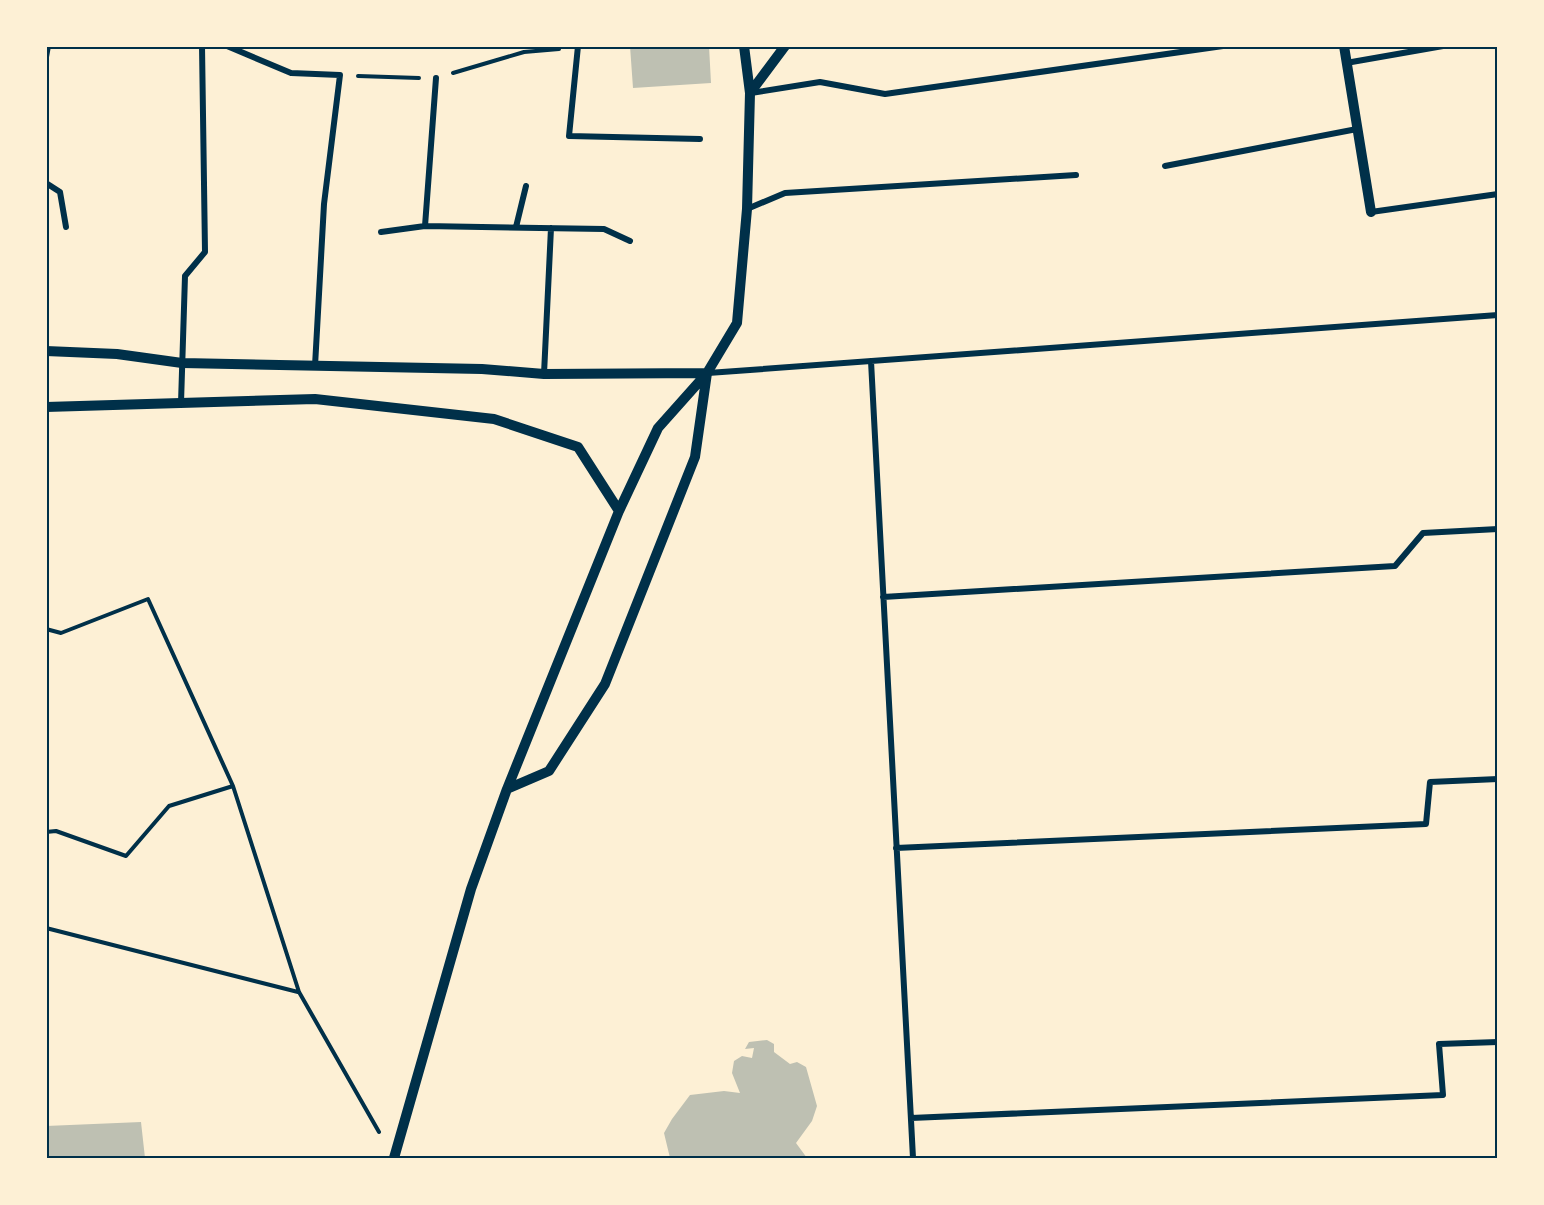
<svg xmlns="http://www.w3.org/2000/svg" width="1544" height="1205" font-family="Inter,sans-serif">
<rect width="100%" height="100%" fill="#fdf0d5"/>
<path fill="#bec0b2" d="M 630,46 L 709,46 L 711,83 L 633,88 Z
M 767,1040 L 774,1044 L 774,1052 L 790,1064 L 797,1062 L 806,1067 L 817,1106 L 812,1121 L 796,1143 L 807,1158 L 670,1158 L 664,1133 L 672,1119 L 690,1095 L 724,1091 L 740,1093 L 732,1073 L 734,1061 L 742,1056 L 752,1058 L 754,1048 L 745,1049 L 749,1042 Z
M 141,1122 L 145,1158 L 46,1158 L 46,1126 Z"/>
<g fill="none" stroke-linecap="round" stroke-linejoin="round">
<path stroke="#003049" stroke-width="4" d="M 453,73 L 524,52 L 559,49
M 358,76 L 419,78
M 46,629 L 61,633 L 148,599 L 233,786 L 299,992 L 379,1132
M 46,832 L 56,831 L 126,856 L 169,806 L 233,786
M 46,928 L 298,992"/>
<path stroke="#003049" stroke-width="6" d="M 227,46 L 291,73 L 340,75 L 324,204 L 315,366
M 578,46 L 569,136 L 700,139
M 46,57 L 48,46
M 1346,63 L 1443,46
M 751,93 L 820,82 L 885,94 L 1223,46
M 1165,166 L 1357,129
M 46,183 L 60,192 L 66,227
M 747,209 L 785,193 L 1076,175
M 1371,212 L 1498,194
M 425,226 L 436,78
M 516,227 L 526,186
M 381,232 L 425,226 L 604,229 L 630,241
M 871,361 L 913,1158
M 708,373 L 1498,315
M 544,374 L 551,228
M 181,403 L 185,276 L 205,252 L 202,46
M 883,597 L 1395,566 L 1423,533 L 1498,529
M 896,848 L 1426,824 L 1430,782 L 1498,779
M 911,1118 L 1443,1095 L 1439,1044 L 1498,1042"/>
<path stroke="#003049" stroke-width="10" d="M 1344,46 L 1371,212
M 750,93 L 785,46
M 46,351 L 117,354 L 182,363 L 482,369 L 544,374 L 707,373
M 46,407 L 315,399 L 494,419 L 578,447 L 619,511
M 507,789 L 549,771 L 605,684 L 695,457 L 707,373
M 394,1158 L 471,889 L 507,789 L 619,511 L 658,428 L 707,373 L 737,323 L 747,209 L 750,93 L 744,46"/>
</g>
<rect width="1544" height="1205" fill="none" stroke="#fdf0d5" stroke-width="96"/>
<rect x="48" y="48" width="1448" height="1109" fill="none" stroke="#003049" stroke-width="2"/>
</svg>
